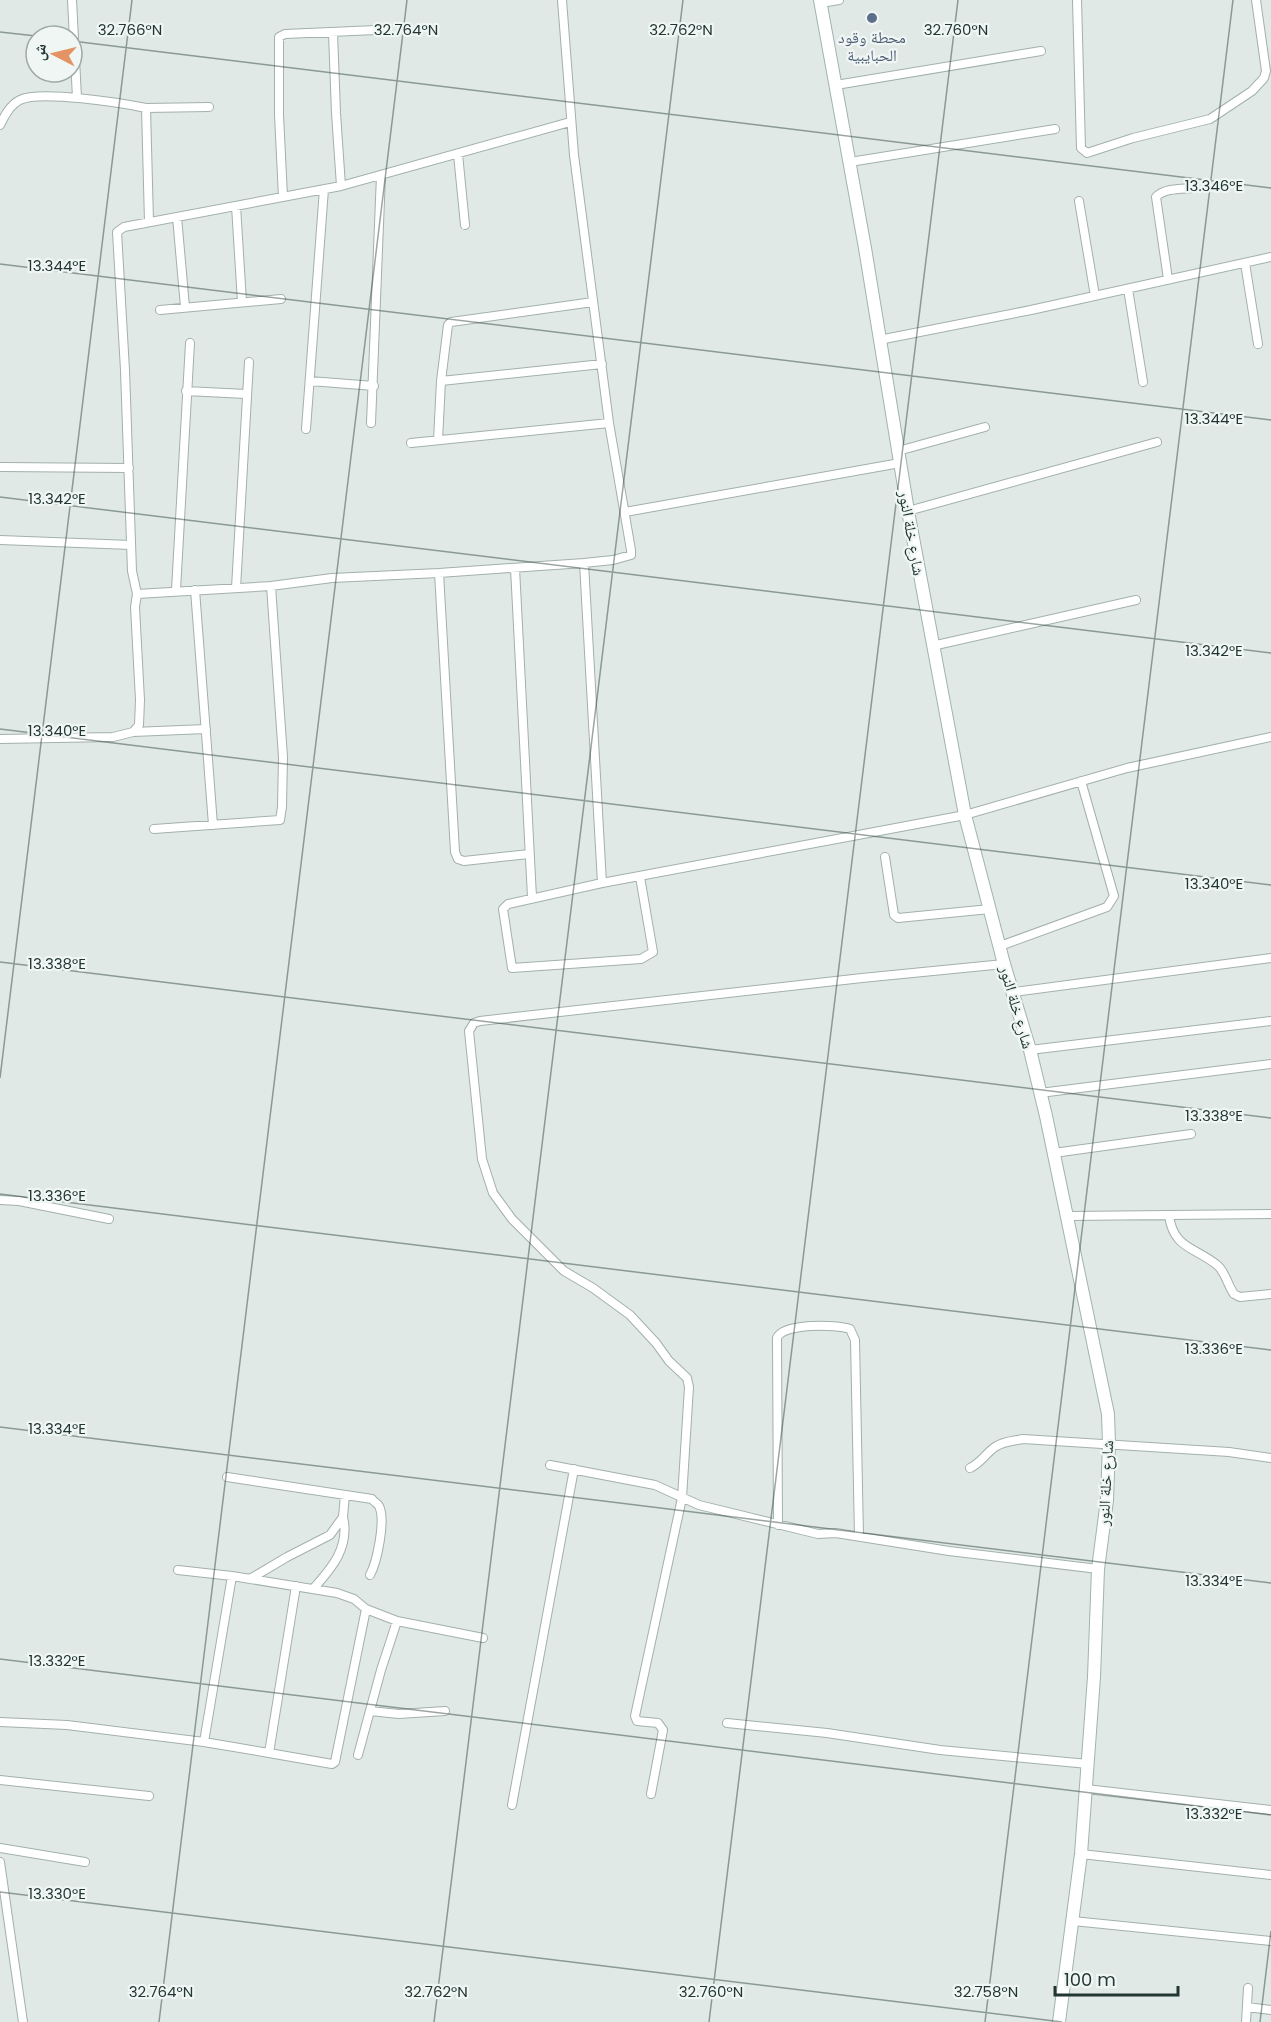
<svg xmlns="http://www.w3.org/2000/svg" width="1271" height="2022" font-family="Poppins,'Noto Naskh Arabic',sans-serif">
<rect width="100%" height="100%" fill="#e0e9e6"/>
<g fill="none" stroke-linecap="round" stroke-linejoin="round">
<defs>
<path id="street" d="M 72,0 L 77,98
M 1077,0 L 1081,148 L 1087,153 L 1133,138 L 1210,119 L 1252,91 L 1264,78 L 1266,71 L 1256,0
M 821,3 L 839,0
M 333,33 L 336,113 L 341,186
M 836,85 L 1041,51
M 146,108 L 209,107
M 0,125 C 5,115 10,105 20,100 C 40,90 122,103 146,108 L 149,222
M 458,154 L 465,225
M 850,162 L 1055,129
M 283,197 L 279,115 L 279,37 L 285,34 L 376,30
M 1079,201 L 1095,296
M 236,206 L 242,302
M 177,217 L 185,307
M 1245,263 L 1258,344
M 1168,279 L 1156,197 C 1164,188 1181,189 1193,188
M 1128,289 L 1143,382
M 160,310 L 281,299
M 879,340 L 1031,310 L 1271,257
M 310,381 L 374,386
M 441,381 L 602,364
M 186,391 L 246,394
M 371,423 L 381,175
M 306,429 L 324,189
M 438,440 L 441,381 L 448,325 L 451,322 L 593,302
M 411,443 L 609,423
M 898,451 L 985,427
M 0,467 L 129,468
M 908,511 L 1157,442
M 625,512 L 900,463
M 0,540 L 131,545
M 584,563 L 602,883
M 515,568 L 532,897
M 439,573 L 455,852 L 458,859 L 464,861 L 529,854
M 236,588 L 249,362
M 176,590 L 190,343
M 195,590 L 213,825
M 137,594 L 132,571 L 125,370 L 117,232 L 124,227 L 341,186 L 570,122
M 932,646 L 1136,600
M 133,732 L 206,729
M 0,739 L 113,737 L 133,732 L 139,725 L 140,700 L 135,607 L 137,594 L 271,586 L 332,578 L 439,573 L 584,563 L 613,560 L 631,555 L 631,550 L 609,423 L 574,155 L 562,0
M 154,829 L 280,820 L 282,807 L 283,757 L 271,586
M 885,857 L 894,915 L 898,918 L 990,909
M 640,877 L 653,952 L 641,959 L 512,968 L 503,909 L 508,904 L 602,883 L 965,815 L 1127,768 L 1271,737
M 1000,946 L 1107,907 L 1114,896 L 1081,781
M 1014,992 L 1271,958
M 1030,1050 L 1271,1021
M 1040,1093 L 1271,1064
M 1054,1153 L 1191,1134
M 0,1200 L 19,1201 L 109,1219
M 1067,1216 L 1271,1214
M 1169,1216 C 1174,1249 1195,1247 1217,1265 C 1225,1271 1228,1286 1234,1294 L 1240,1297 L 1271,1294
M 550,1465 L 655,1485 L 699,1505 L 818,1534 L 836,1533 L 949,1551 L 1098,1569
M 970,1468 C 981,1463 986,1453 995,1447 C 1004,1441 1014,1441 1023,1439 L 1229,1452 L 1271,1458
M 227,1477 L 372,1499 C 373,1501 378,1504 379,1506 C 386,1520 377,1562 370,1575
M 778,1525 L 777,1338 C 783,1323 836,1324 850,1329 L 855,1340 L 859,1536
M 178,1570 L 232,1576 L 337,1593 L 354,1599 L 366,1609 L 397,1621 L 483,1638
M 250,1579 L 287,1557 L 330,1535 L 343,1517 L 345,1495
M 313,1589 C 332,1568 350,1547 343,1517
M 370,1711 L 399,1714 L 445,1711
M 0,1722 L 67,1725 L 204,1742 L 269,1753 L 296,1586
M 727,1723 L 827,1733 L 940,1750 L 1088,1764
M 204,1742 L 232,1576
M 269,1753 L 332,1764 L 335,1762 L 366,1609
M 358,1755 L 381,1670 L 397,1621
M 0,1780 L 149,1796
M 1086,1789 L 1271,1810
M 651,1794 L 663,1730 L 658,1723 L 637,1721 L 635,1716 L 682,1498 L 689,1387 L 687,1378 L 669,1361 L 656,1343 L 630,1315 L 593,1288 L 564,1271 L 512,1219 L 493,1193 L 482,1159 L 469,1031 L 474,1023 L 480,1021 L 862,978 L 1004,964
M 512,1805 L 574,1469
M 0,1848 L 85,1862
M 1081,1854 L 1271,1875
M 0,1862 L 23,2022
M 1073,1921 L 1271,1941
M 1247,2007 L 1271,2010
M 1246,2022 L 1248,1988"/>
<path id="secondary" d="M 820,0 L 865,248 L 908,511 L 965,815 L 1004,964 L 1030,1050 L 1046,1116 L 1108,1414 L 1109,1444 L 1107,1500 L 1098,1569 L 1094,1677 L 1081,1854 L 1059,2022"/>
</defs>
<use href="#street" stroke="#a3b0ad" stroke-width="10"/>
<use href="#secondary" stroke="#a0b4af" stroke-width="14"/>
<use href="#street" stroke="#fff" stroke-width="8"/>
<use href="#secondary" stroke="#fff" stroke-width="12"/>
</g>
<path fill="none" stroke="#223734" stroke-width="1.5" stroke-opacity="0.45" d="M 0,32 L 36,36M 72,41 L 1271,188M 0,264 L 1271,420M 0,497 L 1271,653M 0,729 L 1271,885M 0,962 L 1271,1118M 0,1078 L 132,0M 0,1194 L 1271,1350M 0,1427 L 1271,1583M 0,1659 L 1271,1815M 0,1892 L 1062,2022M 159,2022 L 407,0M 434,2022 L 683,0M 709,2022 L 958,0M 985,2022 L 1233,0M 1260,2022 L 1271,1931"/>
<circle fill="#5c6f8a" stroke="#f0f6f4" stroke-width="2" cx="872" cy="18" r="6"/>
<g text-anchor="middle" stroke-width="4.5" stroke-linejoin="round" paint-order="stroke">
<g font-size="16" fill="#4e5e75" stroke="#f0f6f4">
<text x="872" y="43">محطة وقود<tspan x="872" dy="18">الحبايبية</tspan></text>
</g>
<g font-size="16" fill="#223734" stroke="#f0f6f4">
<text transform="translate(912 533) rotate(80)" y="6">شارع خلة النور</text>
<text transform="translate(1017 1007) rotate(74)" y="6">شارع خلة النور</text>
<text transform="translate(1105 1483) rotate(-87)" y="6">شارع خلة النور</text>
</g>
</g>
<g font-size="15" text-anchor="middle" fill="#223734" stroke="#f0f6f4" stroke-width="4.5" stroke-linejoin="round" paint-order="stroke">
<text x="406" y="35">32.764°N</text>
<text x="681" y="35">32.762°N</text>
<text x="956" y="35">32.760°N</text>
<text x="130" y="35">32.766°N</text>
<text x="1214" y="191">13.346°E</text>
<text x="57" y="271">13.344°E</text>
<text x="1214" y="424">13.344°E</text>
<text x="57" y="504">13.342°E</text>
<text x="1214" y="656">13.342°E</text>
<text x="57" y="736">13.340°E</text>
<text x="1214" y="889">13.340°E</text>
<text x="57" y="969">13.338°E</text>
<text x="1214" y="1121">13.338°E</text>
<text x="57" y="1201">13.336°E</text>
<text x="1214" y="1354">13.336°E</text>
<text x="57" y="1434">13.334°E</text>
<text x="1214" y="1586">13.334°E</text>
<text x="57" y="1666">13.332°E</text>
<text x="1214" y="1819">13.332°E</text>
<text x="57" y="1899">13.330°E</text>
<text x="161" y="1997">32.764°N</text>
<text x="436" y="1997">32.762°N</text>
<text x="711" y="1997">32.760°N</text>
<text x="986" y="1997">32.758°N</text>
</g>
<g transform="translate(54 54) rotate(277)"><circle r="28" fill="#f0f6f4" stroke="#9eaaa7" stroke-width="1.5"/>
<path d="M0-4.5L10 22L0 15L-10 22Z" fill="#e39364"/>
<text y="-9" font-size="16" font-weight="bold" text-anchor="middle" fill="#223734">ش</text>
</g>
<path d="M1055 1986v9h123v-9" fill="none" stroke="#223734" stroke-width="3"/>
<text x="1064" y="1986" font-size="18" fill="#223734" stroke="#f0f6f4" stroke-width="4.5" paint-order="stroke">100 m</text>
</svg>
